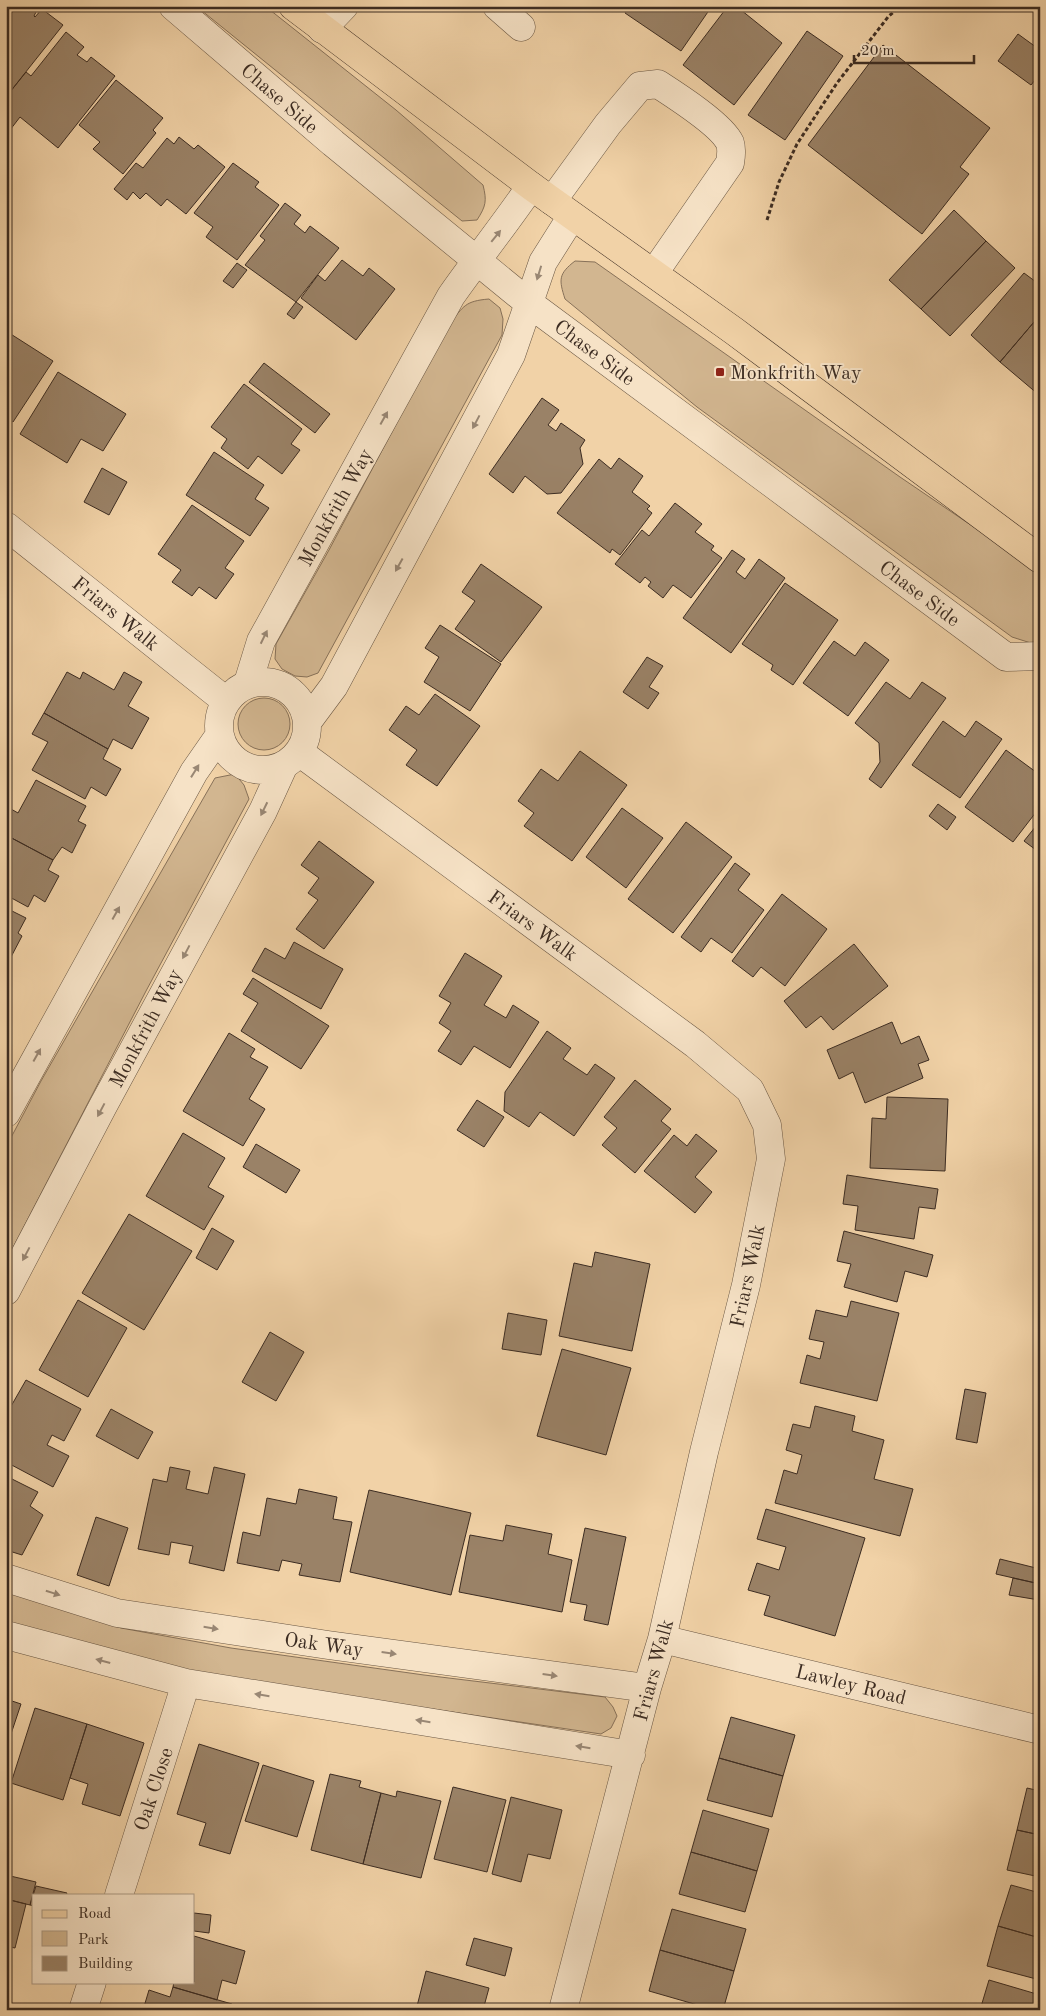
<svg xmlns="http://www.w3.org/2000/svg" width="1046" height="2016" font-family="'Old Standard TT',serif">
<rect width="100%" height="100%" fill="#f1d2a7"/>
<filter id="stains"><feTurbulence type="fractalNoise" baseFrequency=".004" numOctaves="4"/><feColorMatrix values="0 0 0 0 .2 0 0 0 0 .09 0 0 0 0 .02 0 0 0 .5 -.17"/></filter>
<radialGradient id="worn" r=".72"><stop offset=".6" stop-color="#630" stop-opacity="0"/><stop offset="1" stop-color="#630" stop-opacity=".3"/></radialGradient>
<path fill="#d2b690" stroke="#877159" d="M 196,6 L 265,6 L 396,110 L 483,185 C 487,201 486,206 477,220 L 462,221 Z
M 575,261 L 595,262 L 900,477 L 1040,572 L 1040,642 L 1034,644 L 1012,637 L 697,407 L 565,299 C 559,280 558,274 575,261 Z
M 489,299 L 500,308 L 503,319 L 502,335 L 318,673 L 307,677 L 295,676 L 282,669 L 275,659 L 276,644 L 329,550 L 450,323 C 464,306 465,301 489,299 Z
M238 724a26 26 0 1 1 52 0a26 26 0 1 1-52 0Z
M 235,774 L 244,785 L 249,799 L 146,991 L 6,1261 L 6,1147 L 41,1081 L 215,778 Z
M 6,1592 L 121,1628 L 231,1648 L 424,1675 L 605,1697 L 613,1707 L 617,1716 L 611,1728 L 601,1734 L 168,1670 L 6,1623 Z"/>
<path fill="#9a8267" stroke="#3c2c22" d="M 6,6 L 39,6 L 34,16 L 35,17 L 42,9 L 63,25 L 6,97 Z
M 629,6 L 712,6 L 681,51 L 625,13 Z
M 728,6 L 736,6 L 782,43 L 734,105 L 683,65 Z
M 807,31 L 843,56 L 785,140 L 748,115 Z
M 66,32 L 84,47 L 77,55 L 87,62 L 91,57 L 115,76 L 58,148 L 20,117 L 10,130 L 6,128 L 6,97 L 26,72 L 31,76 Z
M 1018,34 L 1040,50 L 1040,74 L 1031,85 L 998,61 Z
M 883,45 L 990,128 L 960,167 L 969,174 L 922,234 L 808,145 Z
M 116,80 L 163,118 L 153,130 L 156,133 L 123,174 L 93,149 L 100,142 L 79,125 Z
M 179,137 L 194,149 L 198,145 L 225,167 L 186,214 L 167,199 L 161,206 L 146,193 L 140,199 L 133,192 L 127,200 L 114,189 L 136,163 L 143,168 L 167,138 L 174,144 Z
M 233,163 L 259,182 L 255,187 L 279,205 L 237,260 L 206,237 L 213,227 L 194,213 Z
M 285,203 L 301,215 L 294,224 L 305,233 L 310,226 L 339,248 L 296,302 L 245,265 L 265,240 L 260,236 Z
M 954,210 L 986,241 L 921,309 L 889,280 Z
M 986,241 L 1015,268 L 950,336 L 921,309 Z
M 342,260 L 363,276 L 369,268 L 395,289 L 356,340 L 301,298 L 318,275 L 325,281 Z
M 237,263 L 247,270 L 233,288 L 223,281 Z
M 1024,273 L 1040,285 L 1040,315 L 1000,362 L 971,335 Z
M 296,302 L 303,307 L 294,319 L 287,314 Z
M 1040,315 L 1040,394 L 1039,395 L 1000,362 Z
M 6,331 L 53,361 L 13,422 L 6,418 Z
M 264,363 L 330,414 L 315,433 L 249,382 Z
M 58,372 L 126,414 L 103,451 L 81,439 L 67,463 L 20,434 Z
M 244,384 L 302,429 L 291,444 L 300,450 L 282,474 L 258,456 L 248,469 L 221,448 L 227,439 L 211,427 Z
M 542,398 L 559,410 L 548,425 L 556,431 L 561,423 L 585,440 L 580,448 L 583,464 L 561,493 L 547,494 L 525,476 L 513,493 L 489,474 Z
M 214,452 L 264,485 L 255,499 L 269,508 L 250,536 L 186,495 Z
M 619,458 L 643,476 L 632,492 L 650,506 L 647,509 L 652,513 L 620,555 L 612,549 L 610,553 L 557,513 L 599,459 L 611,469 Z
M 102,468 L 127,482 L 109,515 L 84,502 Z
M 675,503 L 702,524 L 695,532 L 714,546 L 711,550 L 722,558 L 691,598 L 673,585 L 663,598 L 648,586 L 651,582 L 645,577 L 640,583 L 615,564 L 642,530 L 649,536 Z
M 192,505 L 244,541 L 225,568 L 234,574 L 216,599 L 199,587 L 192,596 L 172,582 L 181,570 L 158,554 Z
M 732,550 L 745,559 L 736,572 L 745,579 L 759,559 L 785,578 L 731,653 L 683,618 Z
M 481,564 L 542,607 L 501,662 L 455,629 L 475,601 L 462,592 Z
M 785,583 L 838,620 L 793,685 L 771,670 L 773,665 L 742,644 Z
M 440,625 L 501,664 L 470,711 L 424,682 L 439,657 L 425,648 Z
M 834,641 L 855,656 L 865,642 L 889,660 L 848,716 L 803,683 Z
M 647,657 L 663,666 L 649,687 L 659,693 L 648,709 L 623,692 Z
M 67,672 L 80,679 L 83,672 L 114,690 L 124,672 L 142,682 L 128,706 L 149,718 L 132,749 L 113,739 L 108,749 L 44,713 Z
M 886,682 L 910,699 L 922,682 L 946,698 L 881,788 L 869,779 L 880,762 L 879,743 L 855,723 Z
M 435,694 L 480,726 L 437,786 L 406,765 L 417,750 L 389,730 L 406,706 L 419,715 Z
M 44,713 L 108,749 L 103,759 L 121,769 L 106,796 L 91,787 L 85,799 L 32,770 L 48,742 L 32,734 Z
M 943,721 L 965,737 L 976,721 L 1002,739 L 960,798 L 912,765 Z
M 1006,750 L 1040,775 L 1040,807 L 1013,842 L 965,807 Z
M 580,751 L 627,785 L 572,861 L 524,826 L 534,813 L 518,801 L 541,769 L 558,781 Z
M 36,780 L 86,806 L 78,821 L 86,825 L 72,853 L 62,847 L 53,860 L 6,835 L 6,819 L 11,809 L 18,813 Z
M 938,804 L 956,817 L 947,830 L 929,816 Z
M 622,808 L 663,838 L 626,888 L 586,857 Z
M 1040,821 L 1040,853 L 1024,841 Z
M 686,822 L 732,857 L 673,933 L 628,899 Z
M 6,835 L 53,860 L 48,870 L 59,876 L 45,902 L 34,895 L 28,907 L 6,895 Z
M 319,841 L 374,882 L 324,949 L 296,929 L 318,900 L 308,893 L 319,878 L 301,865 Z
M 735,863 L 750,874 L 738,890 L 764,910 L 732,953 L 711,938 L 701,952 L 681,937 Z
M 782,894 L 827,929 L 785,986 L 761,967 L 753,977 L 732,961 Z
M 6,908 L 26,918 L 18,933 L 22,936 L 11,957 L 6,955 Z
M 294,942 L 343,969 L 321,1009 L 252,971 L 265,948 L 285,959 Z
M 854,944 L 888,986 L 833,1030 L 821,1016 L 806,1028 L 784,1001 Z
M 465,953 L 502,976 L 484,1005 L 506,1018 L 513,1005 L 539,1022 L 510,1068 L 474,1046 L 461,1065 L 438,1051 L 451,1031 L 439,1023 L 451,1003 L 439,996 Z
M 253,978 L 329,1026 L 301,1069 L 241,1031 L 258,1003 L 243,994 Z
M 892,1022 L 901,1044 L 919,1036 L 929,1060 L 918,1064 L 923,1078 L 865,1103 L 853,1072 L 839,1079 L 827,1050 Z
M 547,1031 L 571,1048 L 563,1059 L 587,1075 L 595,1064 L 615,1078 L 574,1136 L 540,1112 L 529,1127 L 504,1111 L 505,1092 Z
M 229,1033 L 255,1049 L 250,1057 L 268,1067 L 249,1099 L 265,1109 L 243,1146 L 183,1111 Z
M 635,1080 L 671,1109 L 661,1121 L 671,1129 L 635,1173 L 602,1145 L 617,1128 L 604,1117 Z
M 887,1097 L 948,1099 L 945,1171 L 870,1168 L 872,1118 L 886,1119 Z
M 477,1100 L 504,1117 L 484,1147 L 457,1130 Z
M 183,1133 L 225,1158 L 208,1187 L 224,1196 L 204,1230 L 146,1196 Z
M 696,1134 L 717,1151 L 695,1177 L 712,1192 L 695,1213 L 644,1171 L 674,1135 L 687,1146 Z
M 256,1144 L 300,1170 L 286,1193 L 243,1167 Z
M 847,1175 L 938,1189 L 935,1209 L 919,1207 L 914,1239 L 855,1230 L 858,1206 L 843,1204 Z
M 129,1214 L 192,1251 L 144,1330 L 82,1293 Z
M 212,1228 L 234,1241 L 217,1270 L 196,1258 Z
M 844,1231 L 933,1255 L 927,1277 L 905,1271 L 897,1302 L 844,1287 L 851,1264 L 837,1261 Z
M 595,1252 L 650,1264 L 632,1351 L 559,1336 L 574,1263 L 592,1267 Z
M 78,1300 L 127,1328 L 88,1397 L 39,1370 Z
M 851,1301 L 899,1313 L 877,1401 L 800,1383 L 807,1355 L 820,1359 L 824,1342 L 809,1339 L 816,1310 L 847,1317 Z
M 508,1313 L 547,1320 L 541,1355 L 502,1349 Z
M 270,1332 L 304,1352 L 276,1401 L 242,1382 Z
M 562,1349 L 631,1368 L 606,1455 L 537,1436 Z
M 26,1380 L 81,1409 L 64,1441 L 52,1435 L 47,1445 L 69,1456 L 53,1487 L 6,1462 L 6,1415 Z
M 965,1389 L 986,1393 L 977,1443 L 956,1439 Z
M 815,1406 L 855,1416 L 852,1431 L 884,1440 L 874,1479 L 913,1489 L 900,1536 L 775,1503 L 784,1470 L 797,1474 L 802,1455 L 786,1450 L 793,1424 L 810,1428 Z
M 111,1409 L 153,1432 L 138,1459 L 96,1436 Z
M 170,1467 L 190,1471 L 186,1489 L 208,1494 L 214,1467 L 245,1474 L 224,1571 L 189,1563 L 193,1546 L 171,1542 L 169,1555 L 138,1549 L 153,1479 L 167,1482 Z
M 6,1476 L 38,1492 L 30,1506 L 43,1515 L 22,1555 L 6,1550 Z
M 299,1489 L 337,1497 L 333,1519 L 352,1522 L 340,1582 L 299,1575 L 302,1564 L 282,1560 L 279,1571 L 237,1563 L 243,1532 L 260,1536 L 267,1498 L 296,1504 Z
M 369,1490 L 471,1513 L 451,1595 L 350,1572 Z
M 766,1509 L 865,1538 L 835,1636 L 764,1615 L 770,1596 L 748,1590 L 757,1563 L 779,1570 L 786,1547 L 757,1539 Z
M 96,1517 L 128,1528 L 109,1586 L 77,1575 Z
M 506,1525 L 552,1534 L 548,1554 L 572,1560 L 562,1612 L 459,1592 L 470,1535 L 503,1541 Z
M 585,1528 L 626,1537 L 608,1625 L 584,1620 L 587,1605 L 570,1602 Z
M 1000,1559 L 1040,1569 L 1040,1584 L 996,1574 Z
M 1013,1578 L 1040,1584 L 1039,1600 L 1009,1595 Z
M 6,1699 L 21,1704 L 6,1749 Z
M 35,1708 L 87,1724 L 63,1800 L 11,1783 Z
M 731,1717 L 795,1735 L 783,1776 L 719,1758 Z
M 87,1724 L 144,1743 L 120,1816 L 82,1804 L 88,1784 L 70,1778 Z
M 199,1744 L 259,1763 L 230,1854 L 199,1845 L 206,1823 L 177,1814 Z
M 719,1758 L 783,1776 L 772,1817 L 707,1800 Z
M 263,1765 L 314,1781 L 297,1837 L 245,1821 Z
M 330,1774 L 361,1781 L 359,1787 L 381,1793 L 363,1864 L 311,1850 Z
M 453,1787 L 506,1800 L 487,1872 L 434,1859 Z
M 1027,1788 L 1040,1791 L 1040,1835 L 1017,1830 Z
M 397,1791 L 441,1801 L 421,1878 L 363,1864 L 381,1793 L 396,1797 Z
M 511,1797 L 562,1810 L 550,1859 L 528,1854 L 521,1882 L 492,1874 Z
M 703,1810 L 769,1829 L 757,1871 L 691,1852 Z
M 1017,1830 L 1040,1835 L 1040,1877 L 1007,1870 Z
M 691,1852 L 757,1871 L 745,1912 L 679,1894 Z
M 6,1875 L 36,1882 L 30,1905 L 6,1899 Z
M 1011,1885 L 1040,1893 L 1040,1938 L 998,1926 Z
M 36,1886 L 67,1893 L 66,1895 L 34,1895 L 34,1906 L 30,1905 Z
M 6,1899 L 26,1904 L 15,1948 L 6,1946 Z
M 672,1909 L 746,1929 L 734,1971 L 660,1950 Z
M 194,1913 L 211,1915 L 209,1933 L 194,1931 Z
M 998,1926 L 1040,1938 L 1040,1980 L 987,1966 Z
M 194,1936 L 245,1951 L 236,1984 L 222,1980 L 217,2000 L 173,1987 L 174,1982 L 194,1982 Z
M 474,1938 L 512,1948 L 505,1976 L 466,1965 Z
M 660,1950 L 734,1971 L 723,2010 L 715,2010 L 649,1991 Z
M 426,1971 L 489,1988 L 483,2010 L 416,2010 Z
M 989,1980 L 1040,1995 L 1040,2010 L 980,2010 Z
M 173,1987 L 232,2004 L 230,2010 L 143,2010 L 149,1990 L 170,1997 Z"/>
<g fill="none" stroke-linecap="round" stroke-linejoin="round">
<defs>
<path id="minor" d="M 173,6 L 333,143 L 530,304 L 1006,657 L 1040,656
M 497,6 L 521,27
M 322,29 L 344,6
M 552,201 L 608,124 L 640,86 L 658,84 C 675,95 722,125 730,143 C 732,149 731,157 730,163 L 654,273
M 6,526 L 226,701
M219 726a44 44 0 1 1 88 0a44 44 0 1 1-88 0Z
M 248,683 L 261,641 L 451,296 C 477,259 505,224 531,186
M 308,721 L 334,686 L 511,355 L 543,262 L 572,216
M 299,752 L 695,1044 L 750,1090 L 767,1125 L 771,1159 L 746,1285 L 704,1452 L 662,1639 L 647,1688 L 563,2010
M 6,1113 L 194,772 L 219,736
M 6,1291 L 103,1106 L 263,811 L 284,765
M 6,1578 L 117,1613 L 328,1645 L 647,1688
M 6,1635 L 186,1683 L 631,1755
M 662,1639 L 1040,1730
M 119,1895 L 186,1683
M 83,2010 L 92,1982"/>
<path id="major" d="M 293,6 L 531,186 L 734,331 L 1040,559"/>
</defs>
<use href="#minor" stroke="#695643" stroke-width="29"/>
<use href="#major" stroke="#3c2c22" stroke-width="29"/>
<path stroke="#3c2c22" stroke-width="3" stroke-dasharray="4 2.5" stroke-linecap="butt" d="M 767,220 L 779,182 L 797,144 L 837,83 L 888,17 L 900,6"/>
<use href="#minor" stroke="#f6e2c6" stroke-width="28"/>
<use href="#major" stroke="#f1d2a7" stroke-width="28"/>
</g>
<defs><path id="oneway-solid" d="M-6-.8H1V-3.2L6.5 0L1 3.2V.8H-6Z" transform="scale(1.25)"/></defs>
<g fill="#998774">
<use href="#oneway-solid" transform="translate(496 236) rotate(-51)"/>
<use href="#oneway-solid" transform="translate(539 273) rotate(107)"/>
<use href="#oneway-solid" transform="translate(384 418) rotate(-61)"/>
<use href="#oneway-solid" transform="translate(476 422) rotate(118)"/>
<use href="#oneway-solid" transform="translate(399 565) rotate(119)"/>
<use href="#oneway-solid" transform="translate(264 637) rotate(-64)"/>
<use href="#oneway-solid" transform="translate(195 771) rotate(-58)"/>
<use href="#oneway-solid" transform="translate(264 809) rotate(116)"/>
<use href="#oneway-solid" transform="translate(116 913) rotate(-61)"/>
<use href="#oneway-solid" transform="translate(186 952) rotate(118)"/>
<use href="#oneway-solid" transform="translate(37 1055) rotate(-61)"/>
<use href="#oneway-solid" transform="translate(101 1110) rotate(118)"/>
<use href="#oneway-solid" transform="translate(26 1254) rotate(118)"/>
<use href="#oneway-solid" transform="translate(53 1593) rotate(17)"/>
<use href="#oneway-solid" transform="translate(211 1628) rotate(9)"/>
<use href="#oneway-solid" transform="translate(389 1653) rotate(8)"/>
<use href="#oneway-solid" transform="translate(103 1661) rotate(-165)"/>
<use href="#oneway-solid" transform="translate(550 1675) rotate(8)"/>
<use href="#oneway-solid" transform="translate(262 1695) rotate(-171)"/>
<use href="#oneway-solid" transform="translate(423 1721) rotate(-171)"/>
<use href="#oneway-solid" transform="translate(583 1747) rotate(-171)"/>
</g>
<rect fill="#8f2418" stroke="#f6e2c6" stroke-width="2" x="715" y="367" width="10" height="10" rx="2.5"/>
<g text-anchor="middle" stroke-width="4" stroke-linejoin="round" paint-order="stroke">
<g font-size="20" fill="#3c2c22" stroke="#f6e2c6">
<text transform="translate(280 98) rotate(41)" y="7">Chase Side</text>
<text transform="translate(595 352) rotate(37)" y="7">Chase Side</text>
<text transform="translate(335 507) rotate(-61)" y="7">Monkfrith Way</text>
<text transform="translate(920 593) rotate(37)" y="7">Chase Side</text>
<text transform="translate(116 613) rotate(39)" y="7">Friars Walk</text>
<text transform="translate(533 925) rotate(36)" y="7">Friars Walk</text>
<text transform="translate(145 1028) rotate(-62)" y="7">Monkfrith Way</text>
<text transform="translate(747 1276) rotate(-78)" y="7">Friars Walk</text>
<text transform="translate(324 1644) rotate(8)" y="7">Oak Way</text>
<text transform="translate(653 1670) rotate(-75)" y="7">Friars Walk</text>
<text transform="translate(851 1684) rotate(14)" y="7">Lawley Road</text>
<text transform="translate(153 1789) rotate(-72)" y="7">Oak Close</text>
</g>
<g font-size="20" fill="#3c2c22" stroke="#f6e2c6" text-anchor="start">
<text x="730" y="379">Monkfrith Way</text>
</g>
</g>
<rect width="1046" height="2016" fill="none" stroke="#f1d2a7" stroke-width="25"/>
<rect x="8" y="8" width="1031" height="2001" fill="none" stroke="#3c2c22" stroke-width="2.5"/>
<rect x="12" y="12" width="1021" height="1991" fill="none" stroke="#3c2c22"/>
<rect x="32" y="1894" width="162" height="90" fill="#f6e2c6" stroke="#ac9984"/>
<rect x="42" y="1910" width="25" height="8" fill="#f1d2a7" stroke="#ac9984"/>
<text x="78" y="1918" font-size="15" fill="#3c2c22">Road</text>
<rect x="42" y="1931" width="25" height="15" fill="#d2b690" stroke="#ac9984"/>
<text x="78" y="1944" font-size="15" fill="#3c2c22">Park</text>
<rect x="42" y="1956" width="25" height="15" fill="#9a8267" stroke="#ac9984"/>
<text x="78" y="1968" font-size="15" fill="#3c2c22">Building</text>
<path d="M854 55v8h120v-8" fill="none" stroke="#3c2c22" stroke-width="2.5"/>
<text x="861" y="55" font-size="15" fill="#3c2c22" stroke="#f6e2c6" stroke-width="4" paint-order="stroke">20 m</text>
<rect width="100%" height="100%" filter="url(#stains)"/>
<rect width="100%" height="100%" fill="url(#worn)"/>
</svg>
